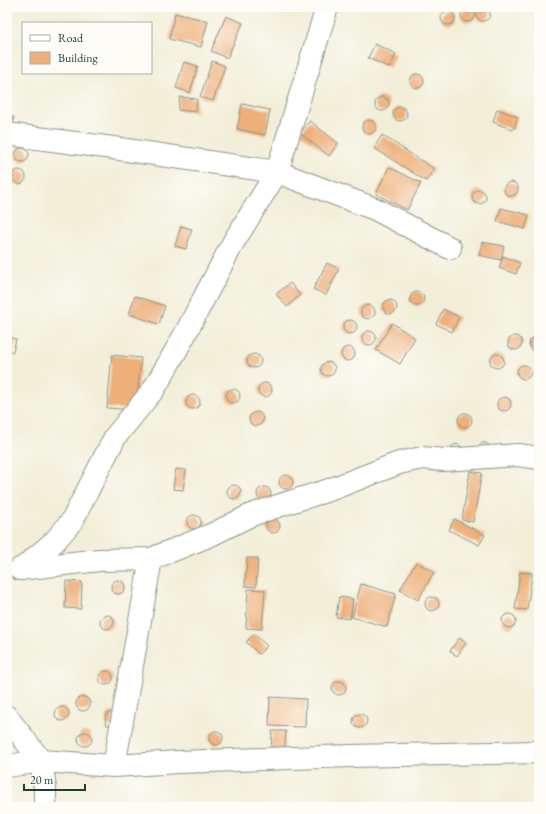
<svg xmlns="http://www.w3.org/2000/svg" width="546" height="814" font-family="'EB Garamond',serif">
<rect width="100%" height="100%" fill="#fdfcf7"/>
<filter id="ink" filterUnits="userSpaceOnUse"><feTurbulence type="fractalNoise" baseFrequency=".025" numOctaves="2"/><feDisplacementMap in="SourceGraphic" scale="8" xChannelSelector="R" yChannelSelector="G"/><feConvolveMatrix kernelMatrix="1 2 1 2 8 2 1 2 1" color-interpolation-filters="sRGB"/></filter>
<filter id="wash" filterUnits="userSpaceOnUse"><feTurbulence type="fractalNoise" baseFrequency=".012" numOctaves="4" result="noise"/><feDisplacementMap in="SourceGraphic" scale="16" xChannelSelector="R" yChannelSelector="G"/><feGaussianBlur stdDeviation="0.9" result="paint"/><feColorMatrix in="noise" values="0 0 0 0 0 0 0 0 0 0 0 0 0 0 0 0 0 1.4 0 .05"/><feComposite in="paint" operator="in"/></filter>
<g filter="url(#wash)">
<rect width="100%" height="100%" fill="#f2eed8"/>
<g id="blocks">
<path fill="#efaf79" d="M476 14a7 7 0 1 1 14 0a7 7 0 1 1-14 0Z
M461 15a7 7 0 1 1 14 0a7 7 0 1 1-14 0Z
M441 18a7 7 0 1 1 14 0a7 7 0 1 1-14 0Z
M 175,13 L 208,21 L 201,47 L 169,39 Z
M 226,16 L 243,23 L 227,58 L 211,51 Z
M 375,44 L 396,54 L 390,68 L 368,58 Z
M 212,61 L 225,66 L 213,101 L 200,97 Z
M 184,62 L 198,66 L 190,93 L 176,88 Z
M410 81a7 7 0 1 1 14 0a7 7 0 1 1-14 0Z
M 180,97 L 197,99 L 196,112 L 178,110 Z
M375 104a7 7 0 1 1 14 0a7 7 0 1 1-14 0Z
M 242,104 L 270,110 L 265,135 L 237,129 Z
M393 114a7 7 0 1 1 14 0a7 7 0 1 1-14 0Z
M 497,109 L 518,117 L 513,130 L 493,122 Z
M 7,116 L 14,117 L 12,127 L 7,126 Z
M362 127a7 7 0 1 1 14 0a7 7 0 1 1-14 0Z
M 310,121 L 338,143 L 329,156 L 300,133 Z
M 382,135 L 434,169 L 426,181 L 374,148 Z
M15 155a7 7 0 1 1 14 0a7 7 0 1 1-14 0Z
M 389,167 L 421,183 L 407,210 L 376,194 Z
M12 177a7 7 0 1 1 14 0a7 7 0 1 1-14 0Z
M504 189a7 7 0 1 1 14 0a7 7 0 1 1-14 0Z
M472 197a7 7 0 1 1 14 0a7 7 0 1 1-14 0Z
M 501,208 L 529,215 L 525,229 L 497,221 Z
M 181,226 L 192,229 L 186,249 L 175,246 Z
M 482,242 L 504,246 L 501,260 L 479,255 Z
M 503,256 L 520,263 L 516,274 L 499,268 Z
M 327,263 L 339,269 L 326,295 L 313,289 Z
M 290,283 L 300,295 L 287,307 L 276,294 Z
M410 299a7 7 0 1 1 14 0a7 7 0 1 1-14 0Z
M 135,296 L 165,306 L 159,324 L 129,314 Z
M383 307a7 7 0 1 1 14 0a7 7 0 1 1-14 0Z
M361 312a7 7 0 1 1 14 0a7 7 0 1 1-14 0Z
M 443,309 L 459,317 L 452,332 L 436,324 Z
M343 327a7 7 0 1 1 14 0a7 7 0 1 1-14 0Z
M 392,323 L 415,338 L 400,364 L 376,350 Z
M362 338a7 7 0 1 1 14 0a7 7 0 1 1-14 0Z
M508 343a7 7 0 1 1 14 0a7 7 0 1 1-14 0Z
M 7,337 L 16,339 L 13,352 L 7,350 Z
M 535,337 L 539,339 L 539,351 L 537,351 L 532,350 L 529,345 L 530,340 Z
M341 354a7 7 0 1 1 14 0a7 7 0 1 1-14 0Z
M490 361a7 7 0 1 1 14 0a7 7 0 1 1-14 0Z
M247 361a7 7 0 1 1 14 0a7 7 0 1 1-14 0Z
M 112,355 L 141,358 L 136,410 L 107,408 Z
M321 369a7 7 0 1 1 14 0a7 7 0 1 1-14 0Z
M517 372a7 7 0 1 1 14 0a7 7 0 1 1-14 0Z
M258 390a7 7 0 1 1 14 0a7 7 0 1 1-14 0Z
M226 396a7 7 0 1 1 14 0a7 7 0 1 1-14 0Z
M186 402a7 7 0 1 1 14 0a7 7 0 1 1-14 0Z
M497 404a7 7 0 1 1 14 0a7 7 0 1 1-14 0Z
M249 419a7 7 0 1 1 14 0a7 7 0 1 1-14 0Z
M458 420a7 7 0 1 1 14 0a7 7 0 1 1-14 0Z
M 481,443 L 486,443 L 490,446 L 478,447 Z
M 456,444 L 459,445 L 463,448 L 450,450 L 451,447 Z
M 176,469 L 186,470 L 183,490 L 173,489 Z
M 470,471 L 482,473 L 473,522 L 462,520 Z
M279 482a7 7 0 1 1 14 0a7 7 0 1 1-14 0Z
M227 492a7 7 0 1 1 14 0a7 7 0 1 1-14 0Z
M257 494a7 7 0 1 1 14 0a7 7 0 1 1-14 0Z
M187 522a7 7 0 1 1 14 0a7 7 0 1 1-14 0Z
M 454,519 L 485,535 L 479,545 L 449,530 Z
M266 526a7 7 0 1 1 14 0a7 7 0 1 1-14 0Z
M 247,558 L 258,558 L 256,587 L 245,586 Z
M 416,562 L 434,572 L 418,600 L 400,590 Z
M 520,572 L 532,573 L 527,610 L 515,609 Z
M111 587a7 7 0 1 1 14 0a7 7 0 1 1-14 0Z
M 66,581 L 82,582 L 81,609 L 65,608 Z
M 361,584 L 396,594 L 387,627 L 352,617 Z
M 248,589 L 265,590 L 262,629 L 246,628 Z
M 339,597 L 353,599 L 350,619 L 336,617 Z
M425 604a7 7 0 1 1 14 0a7 7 0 1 1-14 0Z
M502 621a7 7 0 1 1 14 0a7 7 0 1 1-14 0Z
M100 622a7 7 0 1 1 14 0a7 7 0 1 1-14 0Z
M 254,634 L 267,646 L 259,654 L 246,642 Z
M 459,638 L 466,643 L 457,656 L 450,651 Z
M99 678a7 7 0 1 1 14 0a7 7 0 1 1-14 0Z
M332 688a7 7 0 1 1 14 0a7 7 0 1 1-14 0Z
M 270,697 L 306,699 L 305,727 L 269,726 Z
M76 704a7 7 0 1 1 14 0a7 7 0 1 1-14 0Z
M55 714a7 7 0 1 1 14 0a7 7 0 1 1-14 0Z
M 111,712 L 114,712 L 112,726 L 107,725 L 105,720 L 106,715 Z
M353 721a7 7 0 1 1 14 0a7 7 0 1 1-14 0Z
M 272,731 L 286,731 L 284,755 L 271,754 Z
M209 738a7 7 0 1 1 14 0a7 7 0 1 1-14 0Z
M78 739a7 7 0 1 1 14 0a7 7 0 1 1-14 0Z
M 96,803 L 101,804 L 103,807 L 90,807 L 93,804 Z"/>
</g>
</g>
<g filter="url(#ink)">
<use href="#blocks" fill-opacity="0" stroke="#889686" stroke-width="1"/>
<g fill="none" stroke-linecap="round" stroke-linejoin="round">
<defs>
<path id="minor" d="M 7,134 L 113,148 L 277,172 L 375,209 L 450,248
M 20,569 L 99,560 L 151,559 L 213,534 L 251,515 L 290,502 L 329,490 L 399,463 L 422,458 L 444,460 L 458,459 L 518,455 L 539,458
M 22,569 L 54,542 L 72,521 L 115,437 L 154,389 L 183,338 L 234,241 L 277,172 L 327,7
M 7,717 L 41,761 L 45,788 L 45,807
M 7,766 L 41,761 L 114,766 L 178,762 L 351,756 L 539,752
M 114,766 L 151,559"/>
</defs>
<use href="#minor" stroke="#889686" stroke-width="24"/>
<use href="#minor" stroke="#fff" stroke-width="22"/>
</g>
</g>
<rect width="546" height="814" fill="none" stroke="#fdfcf7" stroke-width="24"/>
<rect x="22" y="22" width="130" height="52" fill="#fdfcf7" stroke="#a4b0a9"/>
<rect x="30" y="35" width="20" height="6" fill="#ffffff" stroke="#a4b0a9"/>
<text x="58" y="42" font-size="12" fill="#1f3d34">Road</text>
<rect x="30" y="52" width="20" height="12" fill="#efaf79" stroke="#a4b0a9"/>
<text x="58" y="62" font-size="12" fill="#1f3d34">Building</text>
<path d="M24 784v6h61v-6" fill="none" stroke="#1f3d34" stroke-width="2"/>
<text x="30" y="784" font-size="12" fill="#1f3d34" stroke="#fdfcf7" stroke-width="3" paint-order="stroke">20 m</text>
</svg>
